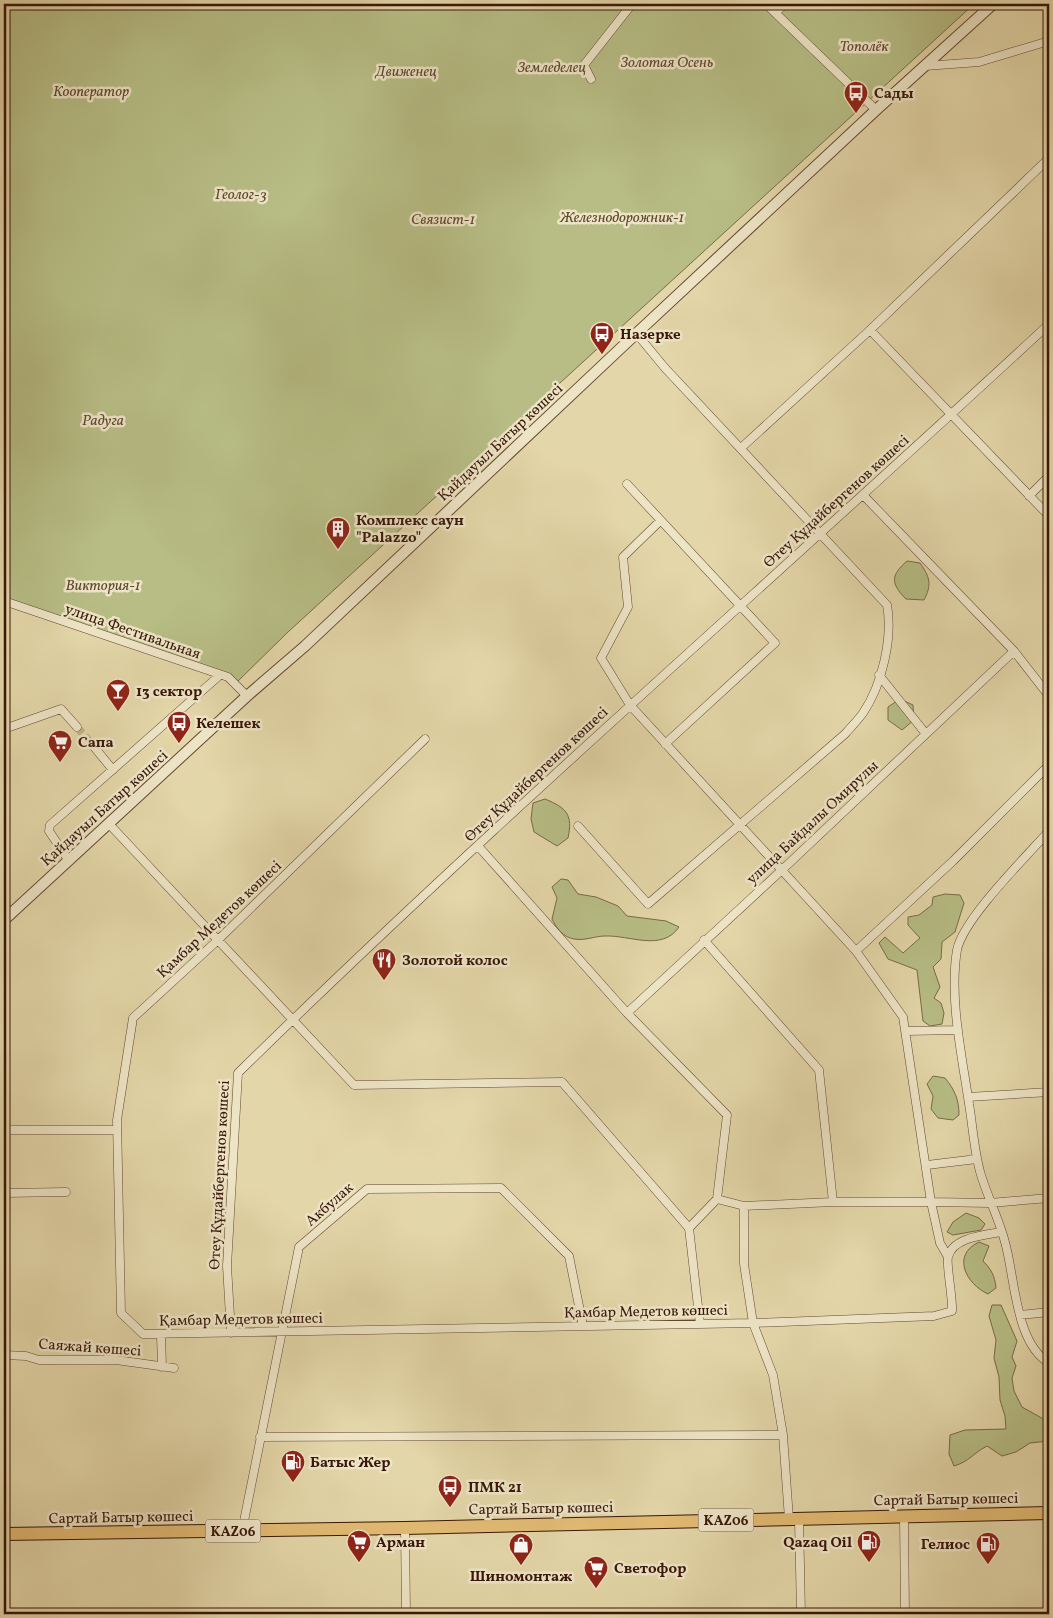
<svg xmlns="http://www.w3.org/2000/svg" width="1053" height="1618" font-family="Vollkorn,serif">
<rect width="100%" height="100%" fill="#e3d6a8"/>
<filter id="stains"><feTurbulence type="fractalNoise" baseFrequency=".004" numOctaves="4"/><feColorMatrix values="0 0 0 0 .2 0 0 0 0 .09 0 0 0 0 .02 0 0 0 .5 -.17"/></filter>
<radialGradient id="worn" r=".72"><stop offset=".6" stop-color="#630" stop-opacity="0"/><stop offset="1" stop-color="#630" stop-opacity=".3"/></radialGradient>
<path fill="#b7bd85" stroke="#786a47" d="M 12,4 L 974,4 L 288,632 L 235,684 L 228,677 L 4,601 L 4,6 Z
M 907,561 L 920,563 C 930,577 932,585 924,600 L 906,599 C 890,583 891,575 907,561 Z
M 900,699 L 913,705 L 914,720 L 902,730 L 888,720 L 888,707 Z
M 545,799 C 567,808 573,815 568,838 L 557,846 L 534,832 L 531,819 L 533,803 Z
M 561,879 L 568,880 L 578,894 L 596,897 L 618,906 L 627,916 L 666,921 L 679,927 C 662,952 630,935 605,936 C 595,936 585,941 574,939 C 563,937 557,929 552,919 L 557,898 L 552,887 Z
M 945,894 L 960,895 L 964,903 L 955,932 L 942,942 L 941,959 L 933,967 L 940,987 L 934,998 L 941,1003 L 944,1013 L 942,1024 L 930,1026 L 923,1021 L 917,970 L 888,959 L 879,943 L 885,937 L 903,953 L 920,938 L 908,925 L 908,917 L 919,915 L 932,905 L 933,897 Z
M 933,1076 L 945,1078 C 955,1090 959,1100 959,1115 L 953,1120 L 938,1118 L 931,1109 L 933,1096 L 927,1084 Z
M 966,1213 L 979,1218 L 985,1224 L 981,1230 L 953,1235 L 947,1232 L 953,1222 Z
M 979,1242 L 989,1246 L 983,1261 C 991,1269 995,1276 996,1288 L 988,1294 C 966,1284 951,1255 979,1242 Z
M 992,1305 L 1001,1305 L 1017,1341 L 1012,1357 L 1016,1366 L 1012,1378 L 1014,1391 L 1022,1407 L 1047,1421 L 1049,1441 L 1030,1443 L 1016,1452 L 1002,1456 L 987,1446 C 972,1454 970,1461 954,1466 L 949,1454 L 950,1435 L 965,1430 L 1006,1429 L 1005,1416 L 1000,1400 L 999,1377 L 994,1358 L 996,1340 L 989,1316 Z"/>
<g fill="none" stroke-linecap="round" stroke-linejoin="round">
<path stroke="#c1b088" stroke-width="8" stroke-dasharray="8 4" stroke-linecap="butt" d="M 77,727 L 90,742"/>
<defs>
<path id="minor" d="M 766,4 L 876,110
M 776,12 L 785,4
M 925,66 L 979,62 L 1049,41
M 591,79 L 584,65 L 632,4
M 870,330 L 1049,516
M 741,448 L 870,330 L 1045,162 L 1049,161
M 627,484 L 775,643 L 665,744
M 864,496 L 1014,651 L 1049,696
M 1029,496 L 1049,476
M 660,521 L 623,557 L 628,607 L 601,658 L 630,705 L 856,951 L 953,861 L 1049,765
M 4,601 L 228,677 L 247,696
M 879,675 L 926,734
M 4,729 L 61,709 L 77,727
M 425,739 L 219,939 L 133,1018 L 117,1120 L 121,1313 L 143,1334 L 753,1323 L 934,1316 L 952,1311 C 953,1299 946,1264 948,1257 C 953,1237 985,1235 1001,1232
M 90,742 L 113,770
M 110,825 L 354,1085 L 562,1082 L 689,1228
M 578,826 L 648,904 L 845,734 C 851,727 858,720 863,713 C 882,685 893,638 887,605 L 665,368 L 636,333
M 1049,831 C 1026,857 963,919 957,950 C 949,998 962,1056 969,1104 C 973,1127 974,1152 981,1175 C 988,1198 999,1219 1005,1242 C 1015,1277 1015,1343 1049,1363
M 478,846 L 627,1013 L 727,1115 L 717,1199 L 689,1228 L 700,1324
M 69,861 L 49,831 L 50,825 L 220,675
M 704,940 L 819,1070 L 833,1202 L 744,1206 L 744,1264 L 753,1323 L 773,1375 L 783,1435 L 789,1519
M 627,1013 L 783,869 L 1014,651
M 906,1031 L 958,1030
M 968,1097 L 1049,1092
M 4,1130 L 117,1130
M 927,1165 L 977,1159
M 4,1193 L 66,1192
M 717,1199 L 744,1206
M 833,1202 L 931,1202 L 903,1017 L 856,951
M 948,1257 L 940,1243 L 931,1202 L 990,1203 L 1049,1198
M 1020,1315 L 1049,1312
M 231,1333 L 227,1266 L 238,1073 C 501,815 780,574 1049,324
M 161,1334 L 162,1367
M 4,1355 L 26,1356 L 39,1360 L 116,1360 L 174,1368
M 260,1437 L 783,1435
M 904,1516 L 905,1614
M 799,1519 L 801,1614
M 405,1528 L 406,1614
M 242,1531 L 299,1247 L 367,1189 L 501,1188 L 569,1256 L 583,1326"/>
<path id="tertiary" d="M 4,920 L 247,696 L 305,646 L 623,346 L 876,110 L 993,4"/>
<path id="trunk" d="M 4,1534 L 405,1528 L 1049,1513"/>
</defs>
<use href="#minor" stroke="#644731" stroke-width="9"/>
<use href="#tertiary" stroke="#644731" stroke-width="12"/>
<use href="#trunk" stroke="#391709" stroke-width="14"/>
<use href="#minor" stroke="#ede4c6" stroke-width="8"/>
<use href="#tertiary" stroke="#ede4c6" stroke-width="10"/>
<use href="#trunk" stroke="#e2bb74" stroke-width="12"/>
</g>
<defs>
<symbol id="bus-pin" viewBox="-11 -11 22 30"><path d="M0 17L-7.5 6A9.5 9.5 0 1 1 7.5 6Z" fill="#8f2418" stroke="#ede4c6"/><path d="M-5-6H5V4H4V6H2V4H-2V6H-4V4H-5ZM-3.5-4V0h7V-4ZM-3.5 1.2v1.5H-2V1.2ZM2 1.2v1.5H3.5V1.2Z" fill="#fff"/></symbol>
<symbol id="building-pin" viewBox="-11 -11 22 30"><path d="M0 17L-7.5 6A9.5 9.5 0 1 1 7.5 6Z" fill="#8f2418" stroke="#ede4c6"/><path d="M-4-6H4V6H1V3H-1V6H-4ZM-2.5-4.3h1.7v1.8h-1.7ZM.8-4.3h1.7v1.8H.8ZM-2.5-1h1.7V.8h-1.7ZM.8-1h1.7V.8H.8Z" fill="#fff"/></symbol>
<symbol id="bar-pin" viewBox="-11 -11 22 30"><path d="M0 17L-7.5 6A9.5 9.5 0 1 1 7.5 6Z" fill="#8f2418" stroke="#ede4c6"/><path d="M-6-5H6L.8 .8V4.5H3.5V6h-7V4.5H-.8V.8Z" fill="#fff"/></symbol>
<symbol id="supermarket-pin" viewBox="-11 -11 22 30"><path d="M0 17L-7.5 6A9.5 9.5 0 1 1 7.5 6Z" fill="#8f2418" stroke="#ede4c6"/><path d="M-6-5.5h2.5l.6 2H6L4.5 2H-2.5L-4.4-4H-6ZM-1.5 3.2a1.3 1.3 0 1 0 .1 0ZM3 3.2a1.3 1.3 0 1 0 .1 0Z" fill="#fff"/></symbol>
<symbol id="restaurant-pin" viewBox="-11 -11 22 30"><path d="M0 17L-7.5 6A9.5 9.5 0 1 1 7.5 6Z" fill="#8f2418" stroke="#ede4c6"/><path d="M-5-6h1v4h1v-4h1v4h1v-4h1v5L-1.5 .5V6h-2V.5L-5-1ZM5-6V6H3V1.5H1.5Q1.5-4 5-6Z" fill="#fff"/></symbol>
<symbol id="fuel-pin" viewBox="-11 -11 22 30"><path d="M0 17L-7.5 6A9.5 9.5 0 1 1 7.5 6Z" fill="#8f2418" stroke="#ede4c6"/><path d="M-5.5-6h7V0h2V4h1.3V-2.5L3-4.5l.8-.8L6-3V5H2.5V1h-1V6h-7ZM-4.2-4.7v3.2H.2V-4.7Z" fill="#fff"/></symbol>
<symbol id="shop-pin" viewBox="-11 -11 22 30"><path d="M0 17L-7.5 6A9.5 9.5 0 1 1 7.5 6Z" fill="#8f2418" stroke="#ede4c6"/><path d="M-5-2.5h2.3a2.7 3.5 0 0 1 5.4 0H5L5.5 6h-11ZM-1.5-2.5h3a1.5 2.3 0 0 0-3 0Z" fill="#fff"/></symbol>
</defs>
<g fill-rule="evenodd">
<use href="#bus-pin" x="842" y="79" width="28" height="38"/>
<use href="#bus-pin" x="588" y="320" width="28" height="38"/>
<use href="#building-pin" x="324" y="515" width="28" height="38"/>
<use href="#bar-pin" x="104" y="677" width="28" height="38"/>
<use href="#bus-pin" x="165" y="709" width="28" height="38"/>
<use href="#supermarket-pin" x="46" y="728" width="28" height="38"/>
<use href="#restaurant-pin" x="370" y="946" width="28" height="38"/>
<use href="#fuel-pin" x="279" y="1448" width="28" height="38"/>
<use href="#bus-pin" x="436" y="1473" width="28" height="38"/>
<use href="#supermarket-pin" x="345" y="1528" width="28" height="38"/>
<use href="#fuel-pin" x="855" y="1528" width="28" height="38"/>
<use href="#fuel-pin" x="974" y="1530" width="28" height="38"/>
<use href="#shop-pin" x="507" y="1531" width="28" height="38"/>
<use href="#supermarket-pin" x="582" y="1554" width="28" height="38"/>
</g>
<g text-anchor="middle" stroke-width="5" stroke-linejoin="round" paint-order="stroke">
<g fill="#ede4c6" stroke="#6f5442" stroke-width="1">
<rect x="698.5" y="1508.5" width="55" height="23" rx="4"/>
<rect x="205.5" y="1519.5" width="55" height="23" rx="4"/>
</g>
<g font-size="14" font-weight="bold" fill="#391709">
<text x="726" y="1525">KАZ06</text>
<text x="233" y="1536">KАZ06</text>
</g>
<g font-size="15" font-style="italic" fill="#5f492e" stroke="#ede4c6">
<text x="864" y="51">Тополёк</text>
<text x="667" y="67">Золотая Осень</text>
<text x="552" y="72">Земледелец</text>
<text x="406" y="76">Движенец</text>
<text x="91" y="96">Кооператор</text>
<text x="241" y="199">Геолог-3</text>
<text x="622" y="222">Железнодорожник-1</text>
<text x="443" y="224">Связист-1</text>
<text x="103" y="425">Радуга</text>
<text x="103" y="590">Виктория-1</text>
</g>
<g font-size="15" font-weight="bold" fill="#391709" stroke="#ede4c6" text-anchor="start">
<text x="874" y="98">Сады</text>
<text x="620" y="339">Назерке</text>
<text x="356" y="525">Комплекс саун<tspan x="356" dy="17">"Palazzo"</tspan></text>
<text x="136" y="696">13 сектор</text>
<text x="196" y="728">Келешек</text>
<text x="78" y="747">Сапа</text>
<text x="402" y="965">Золотой колос</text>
<text x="310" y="1467">Батыс Жер</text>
<text x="468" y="1492">ПМК 21</text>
<text x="376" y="1547">Арман</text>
<text x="852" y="1547" text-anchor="end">Qazaq Oil</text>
<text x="970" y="1549" text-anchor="end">Гелиос</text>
<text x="614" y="1573">Светофор</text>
<text x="521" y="1581" text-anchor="middle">Шиномонтаж</text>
</g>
<g font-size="15" fill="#391709" stroke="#ede4c6">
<text transform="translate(500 442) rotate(-43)" y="5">Қайдауыл Батыр көшесі</text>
<text transform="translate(836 501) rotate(-42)" y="5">Өтеу Құдайбергенов көшесі</text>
<text transform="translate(133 631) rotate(19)" y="5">улица Фестивальная</text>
<text transform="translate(536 774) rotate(-43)" y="5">Өтеу Құдайбергенов көшесі</text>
<text transform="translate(104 808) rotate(-42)" y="5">Қайдауыл Батыр көшесі</text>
<text transform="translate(812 822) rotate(-43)" y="5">улица Байдалы Омирулы</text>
<text transform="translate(219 919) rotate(-43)" y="5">Қамбар Медетов көшесі</text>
<text transform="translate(219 1175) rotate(-87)" y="5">Өтеу Құдайбергенов көшесі</text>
<text transform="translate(329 1204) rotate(-41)" y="5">Акбулак</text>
<text transform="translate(646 1311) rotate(-1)" y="5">Қамбар Медетов көшесі</text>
<text transform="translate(241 1319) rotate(-1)" y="5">Қамбар Медетов көшесі</text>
<text transform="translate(90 1347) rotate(4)" y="5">Саяжай көшесі</text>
<text transform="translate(946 1499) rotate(-1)" y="5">Сартай Батыр көшесі</text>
<text transform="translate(541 1508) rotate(-1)" y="5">Сартай Батыр көшесі</text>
<text transform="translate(121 1517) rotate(-1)" y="5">Сартай Батыр көшесі</text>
</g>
</g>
<rect width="1053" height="1618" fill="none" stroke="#e3d6a8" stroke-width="20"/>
<rect x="5" y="5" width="1043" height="1608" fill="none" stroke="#391709" stroke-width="2.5"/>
<rect x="10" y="10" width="1033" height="1598" fill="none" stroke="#391709"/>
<rect width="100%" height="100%" filter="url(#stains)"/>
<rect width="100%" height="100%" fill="url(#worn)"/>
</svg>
